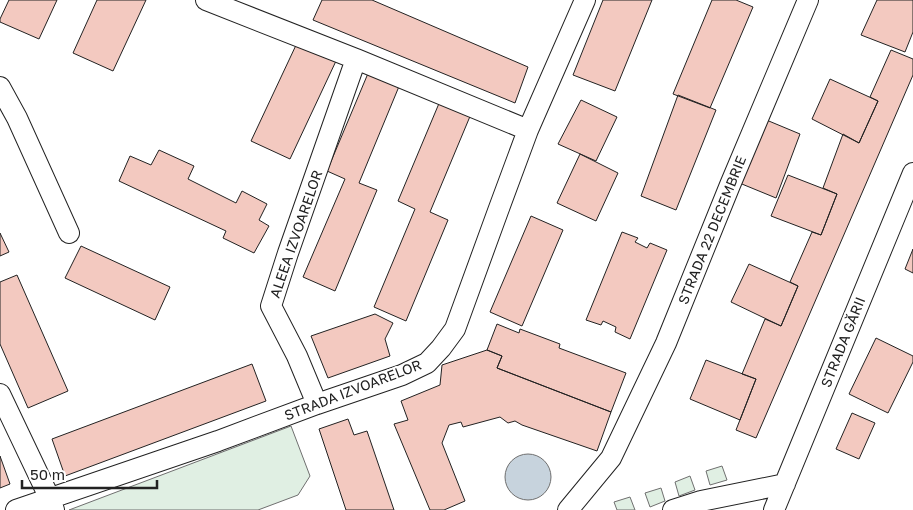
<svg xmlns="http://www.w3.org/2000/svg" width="913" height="510" font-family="'Golos Text',sans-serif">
<rect width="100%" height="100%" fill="#fff"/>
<path fill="#e0efe3" stroke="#6f6f6f" d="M 291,426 L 310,476 L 298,495 L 258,510 L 69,510 Z
M 722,466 L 727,480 L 710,485 L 706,471 Z
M 690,476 L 695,490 L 679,496 L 675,482 Z
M 661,488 L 665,501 L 650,507 L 645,493 Z
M 630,497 L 635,510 L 617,510 L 614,502 Z"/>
<path fill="#c7d3dd" stroke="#6f6f6f" d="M505 477a23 23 0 1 1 46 0a23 23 0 1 1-46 0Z"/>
<path fill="#f3c9c0" stroke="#222" d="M 9,0 L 57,0 L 39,39 L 0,22 L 0,19 Z
M 97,0 L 146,0 L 113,71 L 73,53 Z
M 322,0 L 372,0 L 528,67 L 515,103 L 313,20 Z
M 603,0 L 652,0 L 615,91 L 573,75 Z
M 712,0 L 736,0 L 753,7 L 710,108 L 673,94 Z
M 877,0 L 913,0 L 913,32 L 905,52 L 861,35 Z
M 297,43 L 336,61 L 290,159 L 251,141 Z
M 891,50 L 913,59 L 913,75 L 756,438 L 736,430 L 756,379 L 742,374 L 765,319 L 781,326 L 798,286 L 790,282 L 812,232 L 821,235 L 837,194 L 823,188 L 843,134 L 859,143 L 878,101 L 870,97 Z
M 369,71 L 400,84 L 359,183 L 377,190 L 335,291 L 303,277 L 345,179 L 327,171 Z
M 830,79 L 878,101 L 859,143 L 812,119 Z
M 678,95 L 716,110 L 676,210 L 641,196 Z
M 581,100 L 617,117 L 596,161 L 558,144 Z
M 440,101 L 471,114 L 430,212 L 448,220 L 406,321 L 374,307 L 415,209 L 398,201 Z
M 764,119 L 800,134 L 776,198 L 737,182 Z
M 159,150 L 194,166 L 188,179 L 236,203 L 242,191 L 267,204 L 259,220 L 269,226 L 254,253 L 223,238 L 226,231 L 119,181 L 130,156 L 151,165 Z
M 580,154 L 618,173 L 596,221 L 557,203 Z
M 788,175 L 837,194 L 821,235 L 771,216 Z
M 531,216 L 563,230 L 522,326 L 490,312 Z
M 622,232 L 638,238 L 635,242 L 647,248 L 650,243 L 667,250 L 630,339 L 615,332 L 616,327 L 603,321 L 601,325 L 586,320 Z
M 0,233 L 9,252 L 0,256 Z
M 81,246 L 170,287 L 155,320 L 65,278 Z
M 913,249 L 913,273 L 905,269 Z
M 749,264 L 798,286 L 781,326 L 731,302 Z
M 17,275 L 68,391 L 28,408 L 0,344 L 0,282 Z
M 375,314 L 393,323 L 385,339 L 390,356 L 328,378 L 311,336 Z
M 497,324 L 519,333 L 520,329 L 560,344 L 559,348 L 626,373 L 611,412 L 497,368 L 502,356 L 487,350 Z
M 876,338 L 913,356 L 913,362 L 888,413 L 849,394 Z
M 487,350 L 502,356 L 497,368 L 611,412 L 597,451 L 522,425 L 515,421 L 508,423 L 500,417 L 463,427 L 461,422 L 449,425 L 442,443 L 465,501 L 444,510 L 430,510 L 394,424 L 408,420 L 401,401 L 440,385 L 442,365 Z
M 706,360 L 756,379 L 740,420 L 690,399 Z
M 252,364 L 266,401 L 65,476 L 52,439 Z
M 852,413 L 875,423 L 859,459 L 836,449 Z
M 348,419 L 354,435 L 367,431 L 394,510 L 346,510 L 319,429 Z
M 0,456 L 10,484 L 0,488 Z"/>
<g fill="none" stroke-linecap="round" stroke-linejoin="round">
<defs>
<path id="minor" d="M 206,0 L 356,59 L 288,253 L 271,306 L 297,356 L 317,404
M 356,59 L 528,130
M 0,87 L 17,118 L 69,233
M 0,394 L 50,499 L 54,510
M 16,510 L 218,441 L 317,404 L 402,375 L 427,363 L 441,348 L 455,329 L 498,211 L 528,130 L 585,0
M 568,510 L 611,458 L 666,343 L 730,185 L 808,0
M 673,510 L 701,501 L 785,484
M 774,510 L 913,173"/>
</defs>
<use href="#minor" stroke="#222" stroke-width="22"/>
<use href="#minor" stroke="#fff" stroke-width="20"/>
</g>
<g text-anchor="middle" stroke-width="4" stroke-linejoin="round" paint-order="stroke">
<g font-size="14" fill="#222" stroke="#fff">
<text transform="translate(712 230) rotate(-68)" y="5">STRADA 22 DECEMBRIE</text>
<text transform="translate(296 234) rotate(-71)" y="5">ALEEA IZVOARELOR</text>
<text transform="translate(843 342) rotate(-68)" y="5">STRADA GĂRII</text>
<text transform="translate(353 390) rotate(-21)" y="5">STRADA IZVOARELOR</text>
</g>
</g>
<path d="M22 480v8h135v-8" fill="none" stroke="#222222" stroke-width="2.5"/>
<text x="30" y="480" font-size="15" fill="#222222" stroke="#ffffff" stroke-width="4" paint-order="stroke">50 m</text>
</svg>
